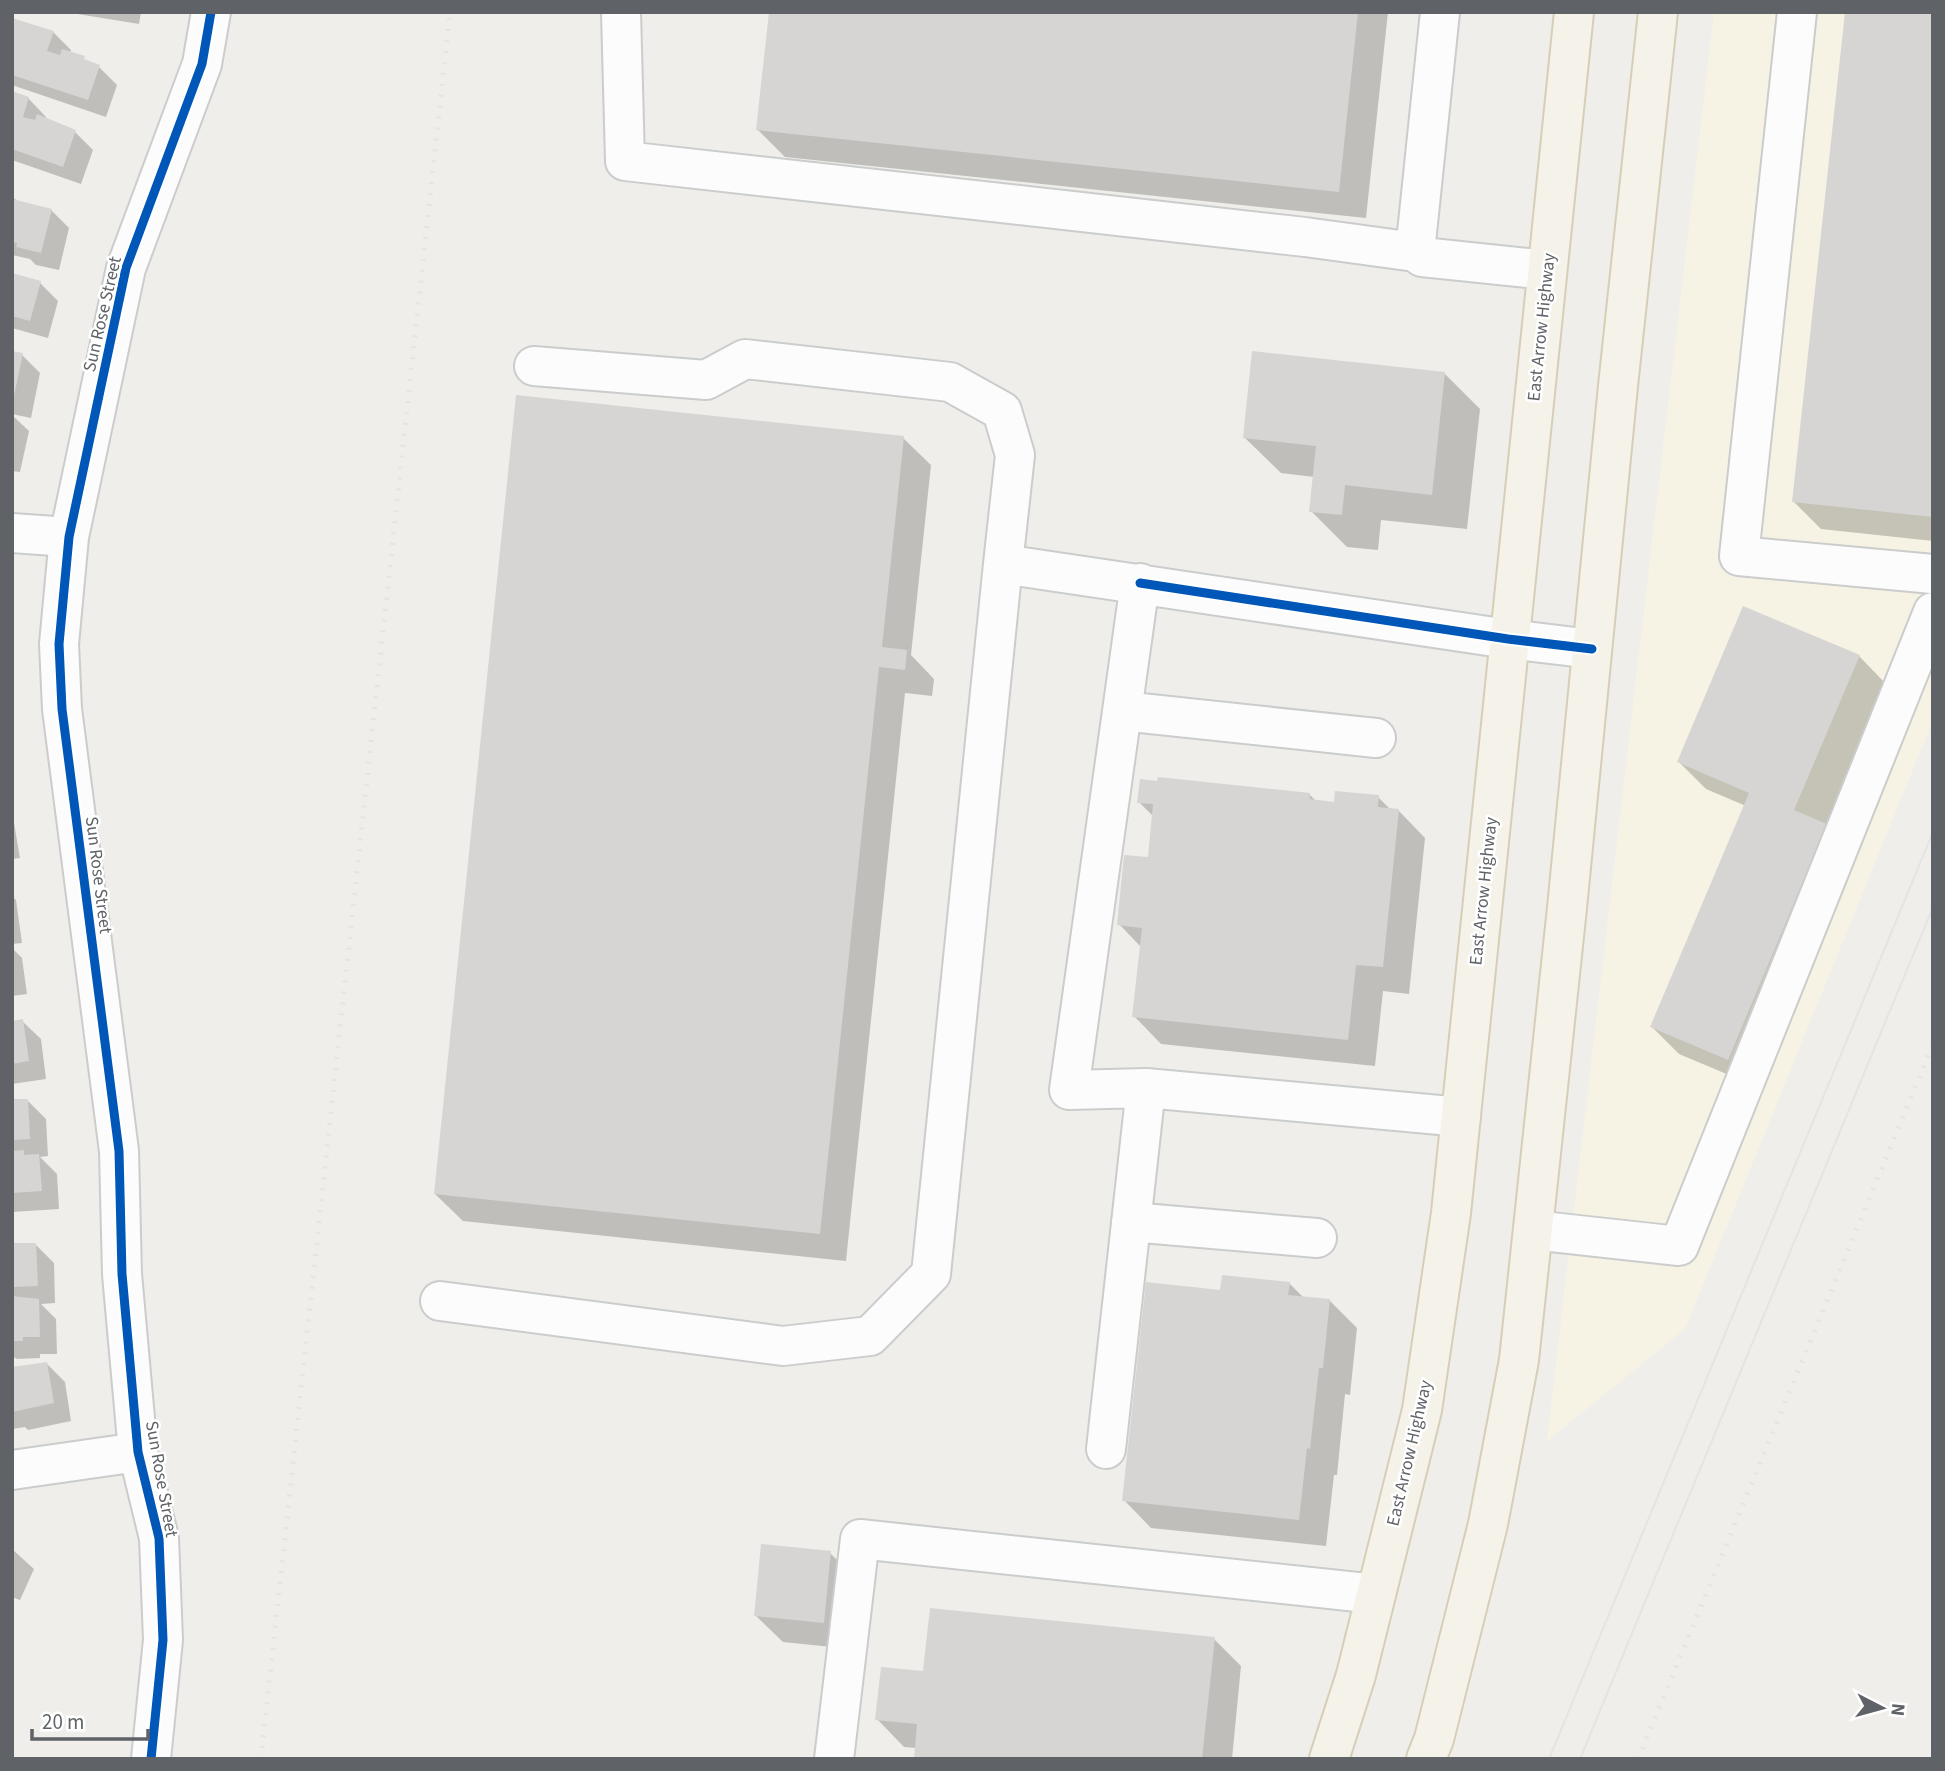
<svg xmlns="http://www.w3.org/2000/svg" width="1945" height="1771" font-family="'Source Sans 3',sans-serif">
<rect width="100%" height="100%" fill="#efeeea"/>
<path fill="#f7f3e4" d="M 1714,12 L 1933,12 L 1933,720 L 1685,1329 L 1547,1441 Z"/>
<path fill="#0003" d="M 65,12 L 141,12 L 139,24 Z
M 770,12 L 1388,12 L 1366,218 L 785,157 L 758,130 Z
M 1933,12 L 1933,541 L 1821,529 L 1794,502 Z
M 12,19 L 53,32 L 71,50 L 70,53 L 99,67 L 117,85 L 106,117 L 12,85 Z
M 12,93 L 28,98 L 46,117 L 46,120 L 75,132 L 93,150 L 81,184 L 12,160 Z
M 12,196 L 19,203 L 51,210 L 69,228 L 59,270 L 36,265 L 30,259 L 12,255 Z
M 12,275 L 40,283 L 58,301 L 48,338 L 12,328 Z
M 12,353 L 22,355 L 40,373 L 31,418 L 12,414 Z
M 1444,373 L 1480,409 L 1467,529 L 1381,520 L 1378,550 L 1347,547 L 1311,511 L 1314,477 L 1281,473 L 1245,438 Z
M 12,415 L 29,431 L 20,472 L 12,471 Z
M 903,438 L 931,465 L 911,655 L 934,679 L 932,696 L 905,693 L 846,1261 L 463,1221 L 435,1194 Z
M 1859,656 L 1886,684 L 1826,825 L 1854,853 L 1755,1086 L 1679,1054 L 1652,1027 L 1746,806 L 1706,789 L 1679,762 Z
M 1310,795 L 1317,802 L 1336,804 L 1378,797 L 1391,810 L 1398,810 L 1425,838 L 1409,994 L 1383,991 L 1375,1066 L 1161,1044 L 1134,1016 L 1141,947 L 1119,924 L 1149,859 L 1154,817 L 1139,802 Z
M 12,811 L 20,858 L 12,859 Z
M 12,896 L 16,900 L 22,943 L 12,944 Z
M 12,948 L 22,958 L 27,994 L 12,996 Z
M 22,1021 L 41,1039 L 46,1079 L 12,1084 L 12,1022 Z
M 27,1100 L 46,1119 L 48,1156 L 40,1157 L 57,1174 L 59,1209 L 12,1212 L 12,1101 Z
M 12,1245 L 36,1245 L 54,1263 L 55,1303 L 41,1304 L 56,1319 L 57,1354 L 40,1354 L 40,1358 L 17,1359 L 12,1356 Z
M 1289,1283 L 1304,1298 L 1330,1301 L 1357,1328 L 1350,1395 L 1345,1394 L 1337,1475 L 1334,1475 L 1326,1546 L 1151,1528 L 1124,1500 Z
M 46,1363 L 65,1382 L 71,1421 L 28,1430 L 25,1427 L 12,1429 L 12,1369 Z
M 12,1549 L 34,1569 L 20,1600 L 12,1597 Z
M 830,1553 L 857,1580 L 851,1649 L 783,1642 L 755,1615 Z
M 1214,1639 L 1241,1666 L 1232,1759 L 916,1759 L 917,1748 L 904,1747 L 877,1719 L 925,1673 Z"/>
<path fill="#d6d5d3" d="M 769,12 L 1358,12 L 1339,192 L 756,130 Z
M 1845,12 L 1933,12 L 1933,517 L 1792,502 Z
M 12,18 L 54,31 L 47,51 L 60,55 L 62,49 L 85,56 L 84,59 L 100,65 L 88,100 L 12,75 Z
M 12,91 L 29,97 L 23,117 L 35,120 L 37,114 L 76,130 L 63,167 L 12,149 Z
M 12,199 L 52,209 L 41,253 L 16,247 L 17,243 L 12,242 Z
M 12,273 L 41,281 L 30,321 L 12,316 Z
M 12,351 L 23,353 L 13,401 L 12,401 Z
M 1252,351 L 1445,372 L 1432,495 L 1345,485 L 1342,515 L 1309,512 L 1316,446 L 1243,438 Z
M 516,395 L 904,436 L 882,647 L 907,650 L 905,670 L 879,667 L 820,1234 L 434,1194 Z
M 1743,606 L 1860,655 L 1794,810 L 1827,824 L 1728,1060 L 1650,1027 L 1749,793 L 1677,762 Z
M 1158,777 L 1310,793 L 1310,799 L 1334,802 L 1335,791 L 1379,795 L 1378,807 L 1399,809 L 1383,967 L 1356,965 L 1348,1040 L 1132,1017 L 1142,928 L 1117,925 L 1124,855 L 1148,857 L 1153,804 L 1137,803 L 1140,779 L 1157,781 Z
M 23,1019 L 29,1061 L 12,1064 L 12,1021 Z
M 12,1099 L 28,1099 L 30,1139 L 12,1140 Z
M 24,1150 L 24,1155 L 39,1154 L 42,1191 L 12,1193 L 12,1151 Z
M 12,1243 L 36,1243 L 38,1286 L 12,1287 Z
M 1222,1275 L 1290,1282 L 1288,1295 L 1330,1299 L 1323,1368 L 1319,1368 L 1310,1449 L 1307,1448 L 1299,1520 L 1122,1501 L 1146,1282 L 1220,1290 Z
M 12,1296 L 39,1299 L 40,1337 L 23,1337 L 23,1341 L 12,1341 Z
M 47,1362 L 54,1403 L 12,1412 L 12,1367 Z
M 761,1544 L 831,1551 L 824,1623 L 754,1616 Z
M 930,1608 L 1215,1637 L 1202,1759 L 914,1759 L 917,1724 L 875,1720 L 881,1667 L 923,1671 Z"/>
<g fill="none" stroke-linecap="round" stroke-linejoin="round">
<defs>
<path id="minor" d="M 621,12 L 625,161 L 1305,237 L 1415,252
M 1440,12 L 1415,252 L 1422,257 L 1547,270
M 1797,12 L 1739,556 L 1933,574
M 534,366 L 706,380 L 745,359 L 950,382 L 1002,411 L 1015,455 L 1003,564
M 12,533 L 69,537
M 1140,583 L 1069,1090 L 1146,1088
M 1122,711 L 1376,738
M 1131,1222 L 1317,1238
M 1533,1230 L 1679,1246 L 1933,612
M 440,1301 L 783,1346 L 870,1336 L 931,1274 L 1003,564 L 1508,639 L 1592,649
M 1106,1449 L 1146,1088 L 1461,1117
M 12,1470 L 138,1452
M 151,1759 L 163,1640 L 159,1538 L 138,1452 L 122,1274 L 119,1151 L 62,709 L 59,644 L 69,537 L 126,268 L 202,64 L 211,12
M 834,1759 L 860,1539 L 1376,1594"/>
<path id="major" d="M 1329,1759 L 1356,1675 L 1422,1410 L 1451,1213 L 1574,12
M 1426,1759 L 1434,1739 L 1488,1524 L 1519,1360 L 1567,908 L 1618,386 L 1658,12"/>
</defs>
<use href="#minor" stroke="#cbcccc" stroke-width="42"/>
<use href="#major" stroke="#d7ceb8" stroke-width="42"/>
<use href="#minor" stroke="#fdfcfc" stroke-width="38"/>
<use href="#major" stroke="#f4f2e9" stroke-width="38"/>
<path stroke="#e4e4e4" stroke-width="2" d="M 1549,1759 L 1933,832
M 1580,1759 L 1933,907"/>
<path stroke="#e4e4e4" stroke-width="5" stroke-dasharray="2 9" stroke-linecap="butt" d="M 261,1759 L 450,12
M 1638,1759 L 1933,1044"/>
<defs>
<path id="cycleway" d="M 1140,583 L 1508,639 L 1592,649
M 151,1759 L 163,1640 L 159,1538 L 138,1452 L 122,1274 L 119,1151 L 62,709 L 59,644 L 69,537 L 126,268 L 202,64 L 211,12"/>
</defs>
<use href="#cycleway" stroke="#fff" stroke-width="13"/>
<use href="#cycleway" stroke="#0057b8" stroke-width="9"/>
</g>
<g text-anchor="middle" stroke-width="5" stroke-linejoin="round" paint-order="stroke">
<g font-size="18" fill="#5f6368" stroke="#fff">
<text transform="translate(102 314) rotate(-77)" y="6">Sun Rose Street</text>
<text transform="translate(1541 327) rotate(-84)" y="6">East Arrow Highway</text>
<text transform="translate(99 875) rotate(83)" y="6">Sun Rose Street</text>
<text transform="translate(1483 891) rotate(-84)" y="6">East Arrow Highway</text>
<text transform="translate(1409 1453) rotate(-77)" y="6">East Arrow Highway</text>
<text transform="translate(162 1479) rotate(80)" y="6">Sun Rose Street</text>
</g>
</g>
<rect width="1945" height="1771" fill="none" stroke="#5f6368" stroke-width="28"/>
<g transform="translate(1882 1708) rotate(96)" stroke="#ffffff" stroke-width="5" paint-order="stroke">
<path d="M0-5L12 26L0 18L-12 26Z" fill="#5f6368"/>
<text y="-10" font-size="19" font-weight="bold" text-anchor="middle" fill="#5f6368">N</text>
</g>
<path d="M32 1729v10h116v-10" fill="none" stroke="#5f6368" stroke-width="3.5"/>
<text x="42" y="1729" font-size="21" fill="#5f6368" stroke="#ffffff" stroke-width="5" paint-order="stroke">20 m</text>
</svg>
